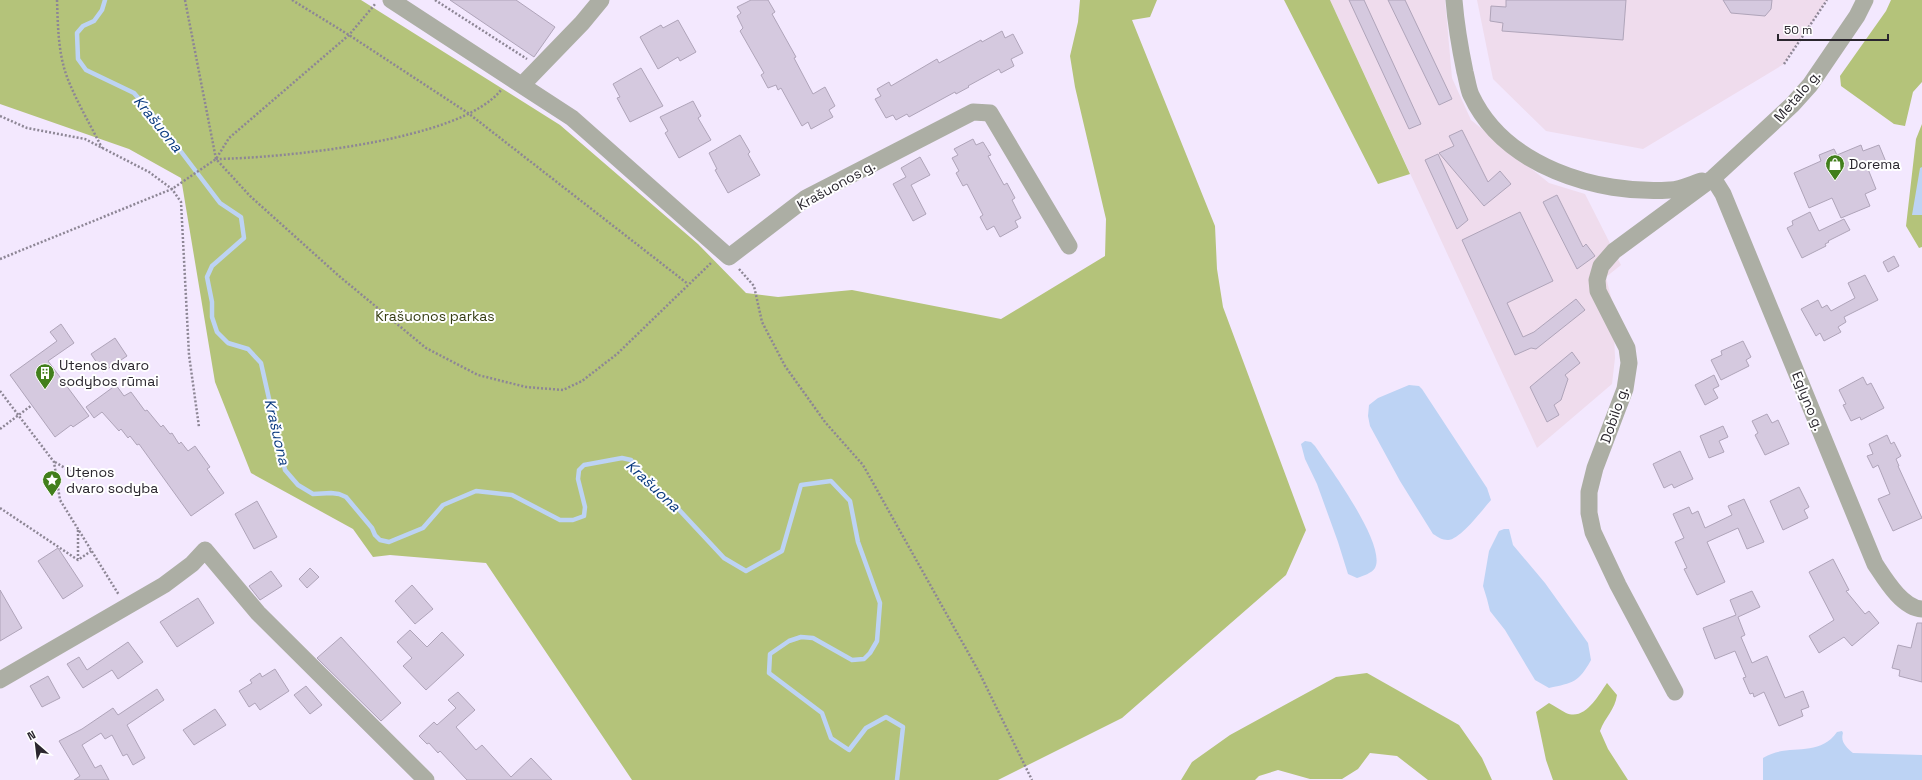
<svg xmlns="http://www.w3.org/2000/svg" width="1922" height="780" font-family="'Space Grotesk',sans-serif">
<rect width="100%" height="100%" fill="#f3e8fe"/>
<path fill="#efdced" d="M 1330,0 L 1445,0 L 1452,78 L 1471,120 L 1549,183 L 1585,194 L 1621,265 L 1606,277 L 1613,305 L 1615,358 L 1612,384 L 1537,448 Z
M 1477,0 L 1827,0 L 1784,64 L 1643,149 L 1546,131 L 1493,79 Z"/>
<path fill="#b4c37a" d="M 0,0 L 361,0 L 560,125 L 698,244 L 746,293 L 778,297 L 852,290 L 1001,319 L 1105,256 L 1106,219 L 1075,87 L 1070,56 L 1078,22 L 1080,0 L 1157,0 L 1150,17 L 1132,20 L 1215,226 L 1217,269 L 1223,307 L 1306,530 L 1286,575 L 1122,718 L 998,780 L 632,780 L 486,563 L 390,555 L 373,557 L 353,529 L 251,473 L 215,382 L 181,178 L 129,149 L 0,104 Z
M 1284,0 L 1330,0 L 1410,174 L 1378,184 Z
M 1891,0 L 1922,0 L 1922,82 L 1913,92 L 1905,126 L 1894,124 L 1841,86 L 1840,76 L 1886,11 Z
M 1922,124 L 1922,247 L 1919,248 L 1906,226 L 1916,139 Z
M 1367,673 L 1459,725 L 1482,758 L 1492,780 L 1428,780 L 1397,756 L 1370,753 L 1358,769 L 1342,779 L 1310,779 L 1278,770 L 1259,776 L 1255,780 L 1181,780 L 1192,762 L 1230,735 L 1336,677 Z
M 1607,683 L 1617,695 C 1615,710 1605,717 1600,731 L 1608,749 L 1628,780 L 1553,780 L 1546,760 L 1536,712 L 1549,703 C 1555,706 1560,710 1566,713 C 1585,721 1598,696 1607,683 Z"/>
<path fill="#bdd3f4" d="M 1922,167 L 1922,215 L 1912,215 L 1920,168 Z
M 1409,385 L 1419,386 L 1422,389 L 1487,488 L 1491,500 C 1483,509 1460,540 1448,540 C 1442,540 1438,537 1433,534 L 1400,481 L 1370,426 L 1368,416 L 1369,405 L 1378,398 Z
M 1305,441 L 1311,442 L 1315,446 C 1329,467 1387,545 1375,568 C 1372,573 1363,576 1357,578 L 1348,574 L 1338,542 L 1317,484 L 1305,459 L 1301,444 Z
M 1504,529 L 1509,529 L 1513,545 L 1545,583 L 1588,643 L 1591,660 C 1579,682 1573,683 1549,688 L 1535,680 L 1505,630 L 1490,611 L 1487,599 L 1483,586 L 1489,551 L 1499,531 Z
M 1842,731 L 1843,733 C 1840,742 1847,748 1853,753 L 1922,755 L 1922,780 L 1763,780 L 1763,758 C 1788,742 1818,759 1837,732 Z"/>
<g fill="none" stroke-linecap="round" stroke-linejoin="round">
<path stroke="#bdd3f4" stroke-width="4.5" d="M 105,0 L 102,10 L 94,21 L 83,26 L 77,33 L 78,59 L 86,70 L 134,93 L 157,120 L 220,203 L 241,217 L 244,238 L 212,266 L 207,277 L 212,302 L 212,317 L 217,332 L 228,343 L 248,349 L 261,363 L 285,470 L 298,485 L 313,494 L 331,493 L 339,494 L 346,497 L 372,528 L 375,535 L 380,540 L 389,542 L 423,528 L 443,505 L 476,491 L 512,495 L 560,520 L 573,520 L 584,516 L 585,507 L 578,479 L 579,470 L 584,465 L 622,458 L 631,460 L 648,482 L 669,499 L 724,558 L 746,571 L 782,551 L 801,485 L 831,481 L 850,501 L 858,542 L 880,603 L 877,641 L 870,653 L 864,659 L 852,660 L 813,638 L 801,637 L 789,641 L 770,654 L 769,673 L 822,713 L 831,738 L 849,750 L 866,728 L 886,717 L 903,727 L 897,780"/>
</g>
<path fill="#d5c9df" stroke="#afa4b9" d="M 450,0 L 516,0 L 555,27 L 534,57 Z
M 751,0 L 768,0 L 775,12 L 772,14 L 796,57 L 794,58 L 813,94 L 825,87 L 835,106 L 829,110 L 833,117 L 811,129 L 808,122 L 802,126 L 781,88 L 778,90 L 776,85 L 768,88 L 761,75 L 764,73 L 740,31 L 743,28 L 737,16 L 741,13 L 737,7 Z
M 1349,0 L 1364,0 L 1421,124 L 1409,129 Z
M 1388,0 L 1405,0 L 1452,99 L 1439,105 Z
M 1506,0 L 1626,0 L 1623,40 L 1502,31 L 1503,23 L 1490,21 L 1491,6 L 1506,7 Z
M 1723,0 L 1772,0 L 1771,9 L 1765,16 L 1731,13 Z
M 678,20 L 696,52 L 680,61 L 678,57 L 658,69 L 640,37 L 661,25 L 663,28 Z
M 1002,31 L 1005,38 L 1013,34 L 1023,53 L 1011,59 L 1014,66 L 1001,73 L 999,69 L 968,86 L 969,87 L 956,94 L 955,92 L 909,117 L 907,114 L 896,120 L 893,115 L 886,118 L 875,99 L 881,96 L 877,89 L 889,82 L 891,86 L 937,59 L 939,63 L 981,40 L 982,42 Z
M 641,68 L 663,106 L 630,122 L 617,98 L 620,97 L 613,84 Z
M 693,101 L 701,116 L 698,118 L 711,140 L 679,158 L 665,133 L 668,131 L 660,117 Z
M 1462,130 L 1488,182 L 1500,171 L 1511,184 L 1484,206 L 1439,153 L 1454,146 L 1449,136 Z
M 740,135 L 750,152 L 748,154 L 760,175 L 728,193 L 715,170 L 717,169 L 709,153 Z
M 973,139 L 976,145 L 983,142 L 991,155 L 988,156 L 1004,185 L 1007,183 L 1015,198 L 1012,200 L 1021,218 L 1015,221 L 1018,227 L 1000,237 L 994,226 L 987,230 L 980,217 L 983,215 L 967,184 L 963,186 L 956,173 L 959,171 L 952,158 L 958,155 L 954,149 Z
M 1861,145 L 1863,151 L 1879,145 L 1886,162 L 1868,169 L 1876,189 L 1865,194 L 1870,206 L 1841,218 L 1832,198 L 1809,208 L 1794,173 L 1821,161 L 1819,155 L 1834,149 L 1837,155 Z
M 1438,154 L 1468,220 L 1457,229 L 1425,160 Z
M 920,157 L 930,175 L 911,185 L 926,214 L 913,221 L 893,184 L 906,177 L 901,168 Z
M 1557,195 L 1583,247 L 1586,244 L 1595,256 L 1577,269 L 1543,202 Z
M 1520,212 L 1553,281 L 1507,303 L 1523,337 L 1534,332 L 1576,299 L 1585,310 L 1536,349 L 1531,348 L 1515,355 L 1462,240 Z
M 1810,212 L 1819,231 L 1844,219 L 1850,230 L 1828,241 L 1829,242 L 1825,244 L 1826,246 L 1802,258 L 1787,228 L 1793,225 L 1792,221 Z
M 1894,256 L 1899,266 L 1888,272 L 1883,262 Z
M 1865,275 L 1878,300 L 1844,317 L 1846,322 L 1838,327 L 1841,332 L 1824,341 L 1820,333 L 1816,336 L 1801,309 L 1818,300 L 1822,308 L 1827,305 L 1831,311 L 1855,298 L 1848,283 Z
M 61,324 L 74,343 L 48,361 L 89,416 L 73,427 L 71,425 L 55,437 L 10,375 L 57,341 L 50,332 Z
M 115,338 L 127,356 L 103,372 L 91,354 Z
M 1743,341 L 1751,357 L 1746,360 L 1749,366 L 1721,380 L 1711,360 L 1722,355 L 1721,351 Z
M 1572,352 L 1580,363 L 1565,375 L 1568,379 L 1561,400 L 1554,405 L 1559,415 L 1547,422 L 1530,387 Z
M 1714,375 L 1719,386 L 1713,389 L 1718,398 L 1705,405 L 1695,385 Z
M 1863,377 L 1867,385 L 1871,383 L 1884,408 L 1861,420 L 1860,417 L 1851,421 L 1843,405 L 1846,404 L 1839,390 Z
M 116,385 L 124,396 L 131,392 L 145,411 L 147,410 L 161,427 L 163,425 L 170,434 L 172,433 L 179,444 L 181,442 L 188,451 L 195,446 L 210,467 L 207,469 L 224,493 L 191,516 L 139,444 L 137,445 L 130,436 L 128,438 L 121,429 L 119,431 L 102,412 L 94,418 L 86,407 Z
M 1767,414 L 1772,423 L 1778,420 L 1789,444 L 1765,455 L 1755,435 L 1758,433 L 1752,421 Z
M 1723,426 L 1728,437 L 1719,441 L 1724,452 L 1709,458 L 1700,436 Z
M 1887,435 L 1891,444 L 1894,442 L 1901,456 L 1896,459 L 1899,466 L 1898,466 L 1922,518 L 1893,531 L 1878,499 L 1890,494 L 1878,465 L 1873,468 L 1867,456 L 1873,454 L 1869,444 Z
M 1680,451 L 1693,479 L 1674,488 L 1672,484 L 1664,488 L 1653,464 Z
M 1799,487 L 1809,507 L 1804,510 L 1808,518 L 1783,530 L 1770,501 Z
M 1744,499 L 1764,542 L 1747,549 L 1738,528 L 1707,542 L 1725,582 L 1697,595 L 1684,569 L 1687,568 L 1675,542 L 1684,538 L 1673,514 L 1689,507 L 1692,514 L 1698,511 L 1705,528 L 1732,515 L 1728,506 Z
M 257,501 L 277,537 L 254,549 L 235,514 Z
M 58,548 L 83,586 L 63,599 L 38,561 Z
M 1833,559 L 1849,590 L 1846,591 L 1865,614 L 1869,611 L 1879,623 L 1852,646 L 1844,637 L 1819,653 L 1809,636 L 1834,620 L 1809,572 Z
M 310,568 L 319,577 L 307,588 L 299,579 Z
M 271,571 L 282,586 L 260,600 L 249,586 Z
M 412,585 L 433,609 L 415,624 L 395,601 Z
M 0,590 L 22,628 L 0,641 Z
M 1752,591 L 1760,607 L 1738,617 L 1745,635 L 1741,637 L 1752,663 L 1767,656 L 1785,698 L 1803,691 L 1809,707 L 1801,710 L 1803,716 L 1779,726 L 1764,692 L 1754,697 L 1753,693 L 1750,694 L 1743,678 L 1746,677 L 1735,651 L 1715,659 L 1703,628 L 1736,615 L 1730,600 Z
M 198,598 L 214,623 L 177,647 L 160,622 Z
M 1917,623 L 1922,623 L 1922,682 L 1899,676 L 1900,670 L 1892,668 L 1898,645 L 1911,648 Z
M 410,630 L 427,647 L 442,632 L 464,655 L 426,690 L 403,666 L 412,658 L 397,642 Z
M 341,637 L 401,703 L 381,721 L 317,658 Z
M 128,642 L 143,662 L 118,679 L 112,670 L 83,688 L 67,664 L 79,657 L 87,670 Z
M 275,669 L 289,691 L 260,710 L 255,703 L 249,707 L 239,691 L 252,683 L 250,680 L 260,673 L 262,677 Z
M 48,676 L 60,698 L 42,707 L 30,686 Z
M 306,686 L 322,705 L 310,714 L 294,695 Z
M 157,689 L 164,700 L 127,725 L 145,758 L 133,765 L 127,754 L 123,756 L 112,735 L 105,739 L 101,733 L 82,745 L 95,768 L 101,765 L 109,780 L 74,780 L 80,776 L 59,741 L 82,729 L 113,708 L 118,715 Z
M 458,692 L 475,710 L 456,727 L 476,750 L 482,745 L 511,777 L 531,758 L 552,780 L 467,780 L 440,751 L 438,753 L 429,743 L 427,744 L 419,736 L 434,722 L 437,725 L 456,708 L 448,700 Z
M 215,709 L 226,725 L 194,745 L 183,730 Z"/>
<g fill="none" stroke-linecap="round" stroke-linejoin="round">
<path stroke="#8d8695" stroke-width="2.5" stroke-dasharray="2 2" stroke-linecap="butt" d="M 57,0 C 58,28 58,56 69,82 C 78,104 91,126 102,148
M 185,0 L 216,159 L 250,196 L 339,276 L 426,348 L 478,375 L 526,387 L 563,390 L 582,381 L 617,354 L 712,262
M 292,0 L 349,35 L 468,113 L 688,284
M 435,0 L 527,59
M 1784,64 L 1827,0
M 0,116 L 27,128 L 85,139 L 149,172 L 172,189 L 181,202 L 189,355 L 199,427
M 216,159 C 281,158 461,141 501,90
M 0,259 L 172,189 L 216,159 L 229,138 L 349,35 L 376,3
M 739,269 L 754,286 L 762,322 L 785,366 L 825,422 L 863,465 L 979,672 L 1032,780
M 0,391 L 54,462 L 60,500 L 119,595
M 0,429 L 32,405
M 55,462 L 83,479
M 0,508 L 78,560 L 91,551
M 78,530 L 78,559"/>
<path stroke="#acaea4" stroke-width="17" d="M 391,0 L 572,118 L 729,257 L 806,198 L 973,112 L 990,113 L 1069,246
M 1454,0 C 1456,25 1460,48 1465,72 C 1467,79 1468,88 1471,95 C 1504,166 1597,195 1670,190 C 1680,190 1692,184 1702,181
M 522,85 L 582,23 L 601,0
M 1713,178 L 1723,194 L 1875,564 C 1885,579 1902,608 1922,609
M 0,680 L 164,585 L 192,564 L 205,550 L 258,613 L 426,780
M 1675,692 L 1618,585 L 1593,532 L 1589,513 L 1589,492 L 1595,468 L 1625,389 L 1629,363 L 1627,348 L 1598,291 L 1597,280 L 1601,266 L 1614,251 L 1713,178 L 1792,105 L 1810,85 L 1857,16 L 1865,0"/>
</g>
<defs>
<symbol id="shop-pin" viewBox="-11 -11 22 30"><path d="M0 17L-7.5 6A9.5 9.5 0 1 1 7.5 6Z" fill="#427f1c" stroke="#fff"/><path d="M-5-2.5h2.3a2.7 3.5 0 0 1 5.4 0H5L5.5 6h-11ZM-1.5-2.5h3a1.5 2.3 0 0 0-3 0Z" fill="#fff"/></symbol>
<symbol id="building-pin" viewBox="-11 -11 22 30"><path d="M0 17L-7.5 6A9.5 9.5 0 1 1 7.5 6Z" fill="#427f1c" stroke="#fff"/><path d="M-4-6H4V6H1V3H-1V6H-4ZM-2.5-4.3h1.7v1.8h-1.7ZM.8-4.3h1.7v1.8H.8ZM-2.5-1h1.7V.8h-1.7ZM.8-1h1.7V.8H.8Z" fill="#fff"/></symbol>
<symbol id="sight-pin" viewBox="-11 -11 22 30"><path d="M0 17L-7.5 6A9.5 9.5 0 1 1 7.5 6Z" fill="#427f1c" stroke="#fff"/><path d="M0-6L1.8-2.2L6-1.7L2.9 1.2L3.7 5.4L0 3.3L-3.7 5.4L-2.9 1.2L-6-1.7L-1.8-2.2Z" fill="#fff"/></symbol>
</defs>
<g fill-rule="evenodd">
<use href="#shop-pin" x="1824" y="153" width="22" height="30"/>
<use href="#building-pin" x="34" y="362" width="22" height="30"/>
<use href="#sight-pin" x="41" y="469" width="22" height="30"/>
</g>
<g text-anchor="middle" stroke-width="4" stroke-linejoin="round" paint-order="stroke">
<g font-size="14" fill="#2a262e" stroke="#fff">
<text transform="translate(1797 96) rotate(-49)" y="5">Metalo g.</text>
<text transform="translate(836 185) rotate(-29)" y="5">Krašuonos g.</text>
<text transform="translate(1808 401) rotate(68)" y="5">Eglyno g.</text>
<text transform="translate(1614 415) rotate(-71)" y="5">Dobilo g.</text>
</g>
<g font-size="14" fill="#2a262e" stroke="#fff" text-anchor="start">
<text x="1849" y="169">Dorema</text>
<text x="59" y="370">Utenos dvaro<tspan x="59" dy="16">sodybos rūmai</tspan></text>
<text x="66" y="477">Utenos<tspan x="66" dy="16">dvaro sodyba</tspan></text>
</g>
<g font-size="14" fill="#363d13" stroke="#fff">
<text x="435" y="321">Krašuonos parkas</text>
</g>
<g font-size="15" font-style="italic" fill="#0a3a7f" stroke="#fff">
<text transform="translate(158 124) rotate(51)" y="5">Krašuona</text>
<text transform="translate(277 432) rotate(77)" y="5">Krašuona</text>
<text transform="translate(653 486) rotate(43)" y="5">Krašuona</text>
</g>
</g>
<g transform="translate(36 744) rotate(332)" stroke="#ffffff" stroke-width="3" paint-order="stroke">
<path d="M0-3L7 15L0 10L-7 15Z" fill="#2a262e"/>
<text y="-6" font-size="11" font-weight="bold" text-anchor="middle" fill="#2a262e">N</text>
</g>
<path d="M1778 34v6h110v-6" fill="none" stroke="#2a262e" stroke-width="2"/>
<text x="1784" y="34" font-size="12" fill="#2a262e" stroke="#ffffff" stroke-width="3" paint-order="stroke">50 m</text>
</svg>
